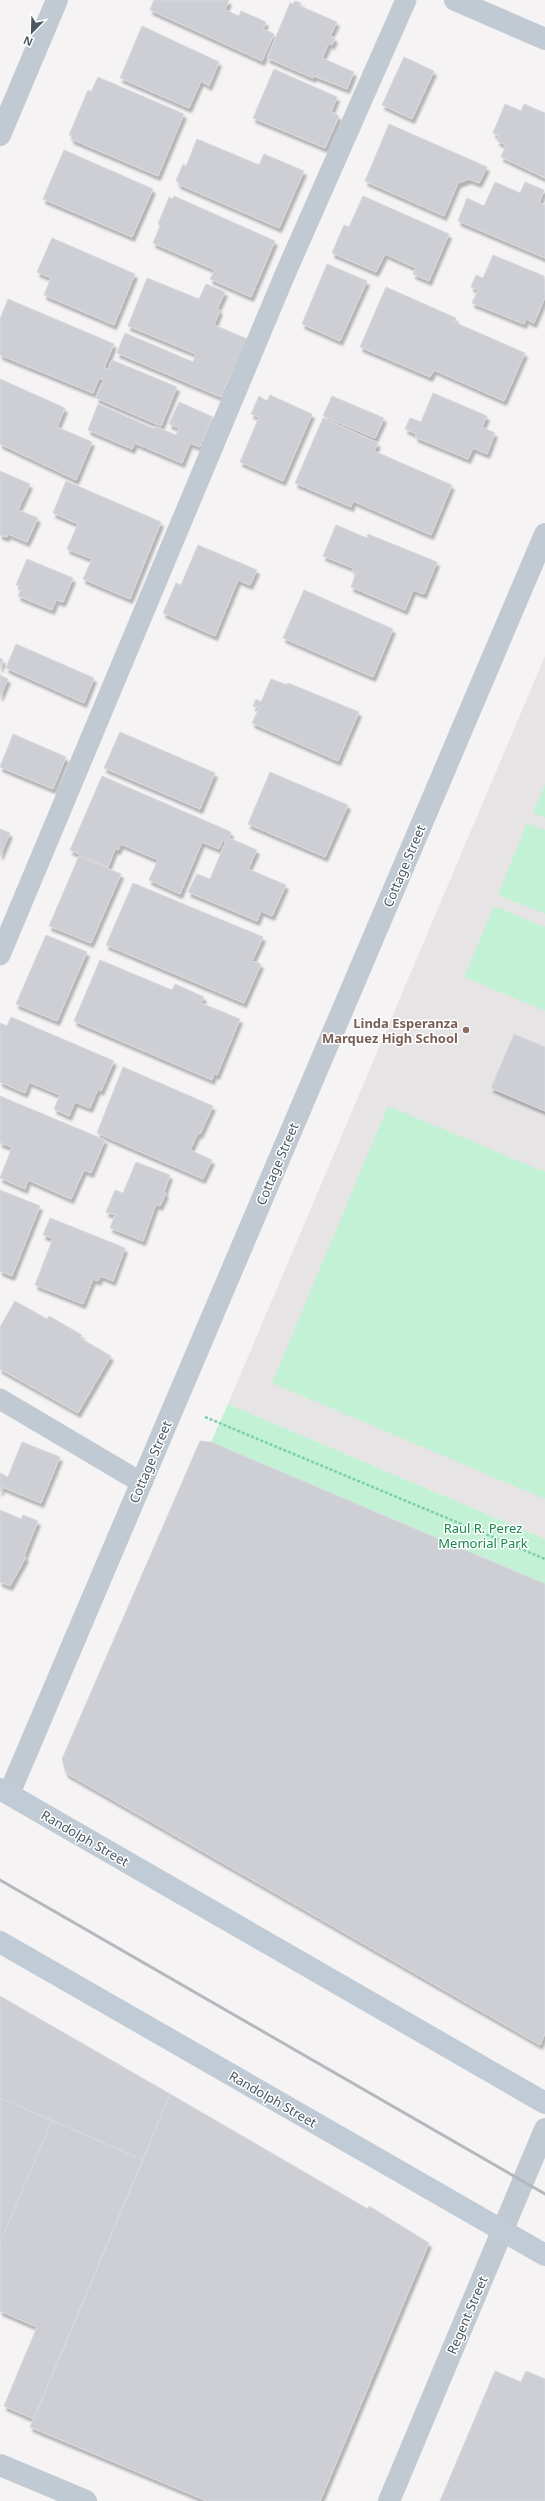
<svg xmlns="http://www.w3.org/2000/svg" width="545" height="2501" font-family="'Noto Sans',sans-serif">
<defs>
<filter id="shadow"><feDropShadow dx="2.5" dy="4.5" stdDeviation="1" flood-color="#0004"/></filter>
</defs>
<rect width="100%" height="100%" fill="#f5f3f3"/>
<path fill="#e6e4e5" d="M 545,656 L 545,1539 L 228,1404 Z"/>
<path fill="#c3f1d5" d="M 545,784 L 545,818 L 533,813 Z
M 527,823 L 545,830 L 545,914 L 498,895 Z
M 494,906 L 545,927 L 545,1011 L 464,977 Z
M 388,1106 L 545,1172 L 545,1499 L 272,1383 Z
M 228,1404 L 545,1539 L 545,1584 L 211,1442 Z"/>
<path fill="#cdcfd5" stroke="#d7d9de" filter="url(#shadow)" d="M 154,0 L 229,0 L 225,10 L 239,16 L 241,11 L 266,22 L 263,29 L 274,34 L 262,61 L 150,10 Z
M 295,1 L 301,3 L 300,6 L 337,22 L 330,36 L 335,38 L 332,45 L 329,43 L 322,58 L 354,72 L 347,89 L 314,76 L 313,78 L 267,58 L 290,3 L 293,4 Z
M 142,26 L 219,62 L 209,86 L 201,81 L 189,108 L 120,78 Z
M 404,57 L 434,71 L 412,119 L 382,105 Z
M 274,69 L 337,97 L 331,112 L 339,116 L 325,148 L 253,118 Z
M 98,77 L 184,114 L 158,176 L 71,139 L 72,136 L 69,135 L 88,90 L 91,92 Z
M 505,104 L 521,111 L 524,104 L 545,113 L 545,178 L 501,157 L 506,145 L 497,141 L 499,136 L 493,133 Z
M 389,124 L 487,167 L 479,183 L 469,179 L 458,183 L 444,216 L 365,181 Z
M 197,139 L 259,165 L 264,154 L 304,171 L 279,228 L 178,184 L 179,182 L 176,181 L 183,164 L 186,166 Z
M 64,150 L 153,189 L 132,237 L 43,199 Z
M 495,182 L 520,193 L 525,182 L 544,190 L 539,203 L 545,205 L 545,258 L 458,221 L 467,198 L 484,206 Z
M 174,196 L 275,241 L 251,297 L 210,279 L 215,270 L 153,243 L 160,226 L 158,224 L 169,197 L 172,199 Z
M 363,196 L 449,234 L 429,281 L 413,274 L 416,268 L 385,254 L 376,272 L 332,253 L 344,225 L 349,227 Z
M 52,238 L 135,274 L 114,325 L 44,295 L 51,278 L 37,272 Z
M 493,255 L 544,276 L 545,297 L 534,323 L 526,319 L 524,324 L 472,303 L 478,290 L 471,287 L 476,275 L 483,278 Z
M 327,264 L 367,281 L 340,341 L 302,324 Z
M 147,278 L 199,299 L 206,284 L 225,292 L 217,309 L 220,310 L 214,325 L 250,340 L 234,378 L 230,376 L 221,397 L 117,353 L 125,333 L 193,362 L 196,354 L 128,326 Z
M 386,287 L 456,318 L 454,322 L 525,353 L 504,401 L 434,370 L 430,377 L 360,347 Z
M 8,299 L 114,344 L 104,368 L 108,369 L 112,360 L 177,387 L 161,426 L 96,398 L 104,380 L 99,378 L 93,393 L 0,355 L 0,319 Z
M 0,379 L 65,408 L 57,427 L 92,442 L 76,480 L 0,444 Z
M 433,393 L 487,416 L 482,427 L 495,433 L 487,454 L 473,448 L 468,459 L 415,437 L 416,434 L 405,429 L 410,418 L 421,422 Z
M 270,395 L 312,414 L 283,481 L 240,462 L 259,417 L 251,414 L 259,396 L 267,401 Z
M 332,396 L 384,418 L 375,438 L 323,416 Z
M 179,402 L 213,417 L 200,447 L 190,443 L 182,463 L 135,443 L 132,449 L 88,430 L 98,404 L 154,429 L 155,426 L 176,435 L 179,428 L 169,424 Z
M 323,418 L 378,443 L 374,451 L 452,485 L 431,535 L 353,501 L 351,507 L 295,483 Z
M 0,471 L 30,484 L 18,510 L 38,518 L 27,542 L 8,534 L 7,537 L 0,535 Z
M 66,481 L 161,522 L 130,599 L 83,579 L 92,559 L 67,549 L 78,524 L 53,513 Z
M 336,525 L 367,538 L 368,534 L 437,562 L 424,594 L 413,590 L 405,610 L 351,587 L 356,573 L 352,571 L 353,568 L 323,556 Z
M 198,545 L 257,570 L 250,585 L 238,580 L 215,636 L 163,613 L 176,583 L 181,585 Z
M 27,559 L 73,578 L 63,602 L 56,600 L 52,610 L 18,596 L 22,587 L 16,585 Z
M 304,590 L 393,629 L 373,677 L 283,638 Z
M 16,644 L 94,678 L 84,703 L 6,668 Z
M 0,658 L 3,660 L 0,668 Z
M 0,675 L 8,679 L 0,697 Z
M 271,679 L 287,685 L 288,683 L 359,712 L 338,761 L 252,723 L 259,708 L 253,706 L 256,699 L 261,702 Z
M 120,732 L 215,773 L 200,809 L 104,768 Z
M 13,734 L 66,757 L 53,789 L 0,767 Z
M 270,772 L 348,805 L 325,857 L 248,824 Z
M 102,776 L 231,832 L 229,838 L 257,850 L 248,869 L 286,885 L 272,916 L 261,911 L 257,921 L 188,892 L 197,874 L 210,879 L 226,841 L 223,840 L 219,849 L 202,842 L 180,894 L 149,880 L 158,860 L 121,844 L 118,850 L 115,849 L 108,867 L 70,850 Z
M 0,829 L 10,833 L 0,856 Z
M 79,856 L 121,874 L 91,943 L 49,926 Z
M 133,883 L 263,937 L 252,961 L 261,964 L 244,1003 L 106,945 Z
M 46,935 L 87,952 L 57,1021 L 16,1004 Z
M 100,960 L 172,990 L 175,984 L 204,997 L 201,1003 L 240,1019 L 217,1075 L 214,1074 L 212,1080 L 74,1021 Z
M 11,1017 L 114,1061 L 101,1091 L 98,1089 L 90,1108 L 75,1102 L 69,1116 L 54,1109 L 60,1095 L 29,1082 L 25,1093 L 0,1082 L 0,1023 L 7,1026 Z
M 514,1034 L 545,1047 L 545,1111 L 491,1088 Z
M 123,1067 L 213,1106 L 200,1134 L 198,1133 L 190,1150 L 212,1160 L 203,1179 L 97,1133 Z
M 0,1096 L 105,1140 L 91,1173 L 84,1170 L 71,1199 L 28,1180 L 25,1189 L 0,1178 L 12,1147 L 0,1143 Z
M 136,1162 L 170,1175 L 164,1192 L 166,1193 L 160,1206 L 156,1204 L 143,1241 L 110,1228 L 115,1215 L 106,1212 L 115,1190 L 123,1193 Z
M 0,1190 L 40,1206 L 12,1276 L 0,1271 Z
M 50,1218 L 125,1248 L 113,1281 L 101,1276 L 98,1281 L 93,1279 L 83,1304 L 35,1285 L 53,1238 L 43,1235 Z
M 15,1301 L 47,1319 L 49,1316 L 82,1335 L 80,1338 L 111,1356 L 78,1413 L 0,1369 L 0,1327 Z
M 200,1441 L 211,1442 L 545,1584 L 545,2033 L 540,2045 L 66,1773 L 62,1759 Z
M 22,1442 L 60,1457 L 41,1503 L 2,1487 L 0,1492 L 0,1473 L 8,1477 Z
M 0,1510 L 21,1519 L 23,1515 L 38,1521 L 24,1556 L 26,1557 L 10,1586 L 0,1582 Z
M 0,1996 L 170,2094 L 143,2160 L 0,2098 Z
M 170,2094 L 368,2209 L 369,2206 L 429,2243 L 320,2501 L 207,2501 L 30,2427 Z
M 0,2098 L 52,2120 L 0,2243 Z
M 52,2120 L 143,2160 L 34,2419 L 4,2406 L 37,2327 L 0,2311 L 0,2243 Z
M 495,2371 L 521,2382 L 526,2371 L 545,2379 L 545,2501 L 440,2501 Z"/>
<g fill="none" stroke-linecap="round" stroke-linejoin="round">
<path stroke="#7ad0a6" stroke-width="2.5" stroke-dasharray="3 2" stroke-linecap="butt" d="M 205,1417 L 545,1559"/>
<path stroke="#c1cad2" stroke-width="21" d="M 0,955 L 286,272 L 406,0
M 0,1399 L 142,1483"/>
<path stroke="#c1cad2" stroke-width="22" d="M 455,0 L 545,39
M 0,135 L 57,0
M 9,1794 L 545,534
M 0,2465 L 86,2501
M 389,2501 L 545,2129"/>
<path stroke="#c1cbd6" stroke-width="22" d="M 0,1789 L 545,2103
M 0,1942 L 545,2255"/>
<path stroke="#b5b8bd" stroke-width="3" d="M 0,1880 L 545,2194"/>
</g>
<circle fill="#8d6e63" stroke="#fff" stroke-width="1.5" cx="466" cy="1030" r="4"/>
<g text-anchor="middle" stroke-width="3" stroke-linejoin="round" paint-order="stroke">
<g font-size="13" fill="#4a5661" stroke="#fff">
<text transform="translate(404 866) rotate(-67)" y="5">Cottage Street</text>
<text transform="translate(277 1164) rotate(-67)" y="5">Cottage Street</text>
<text transform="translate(150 1462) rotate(-67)" y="5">Cottage Street</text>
<text transform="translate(85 1838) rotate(30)" y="5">Randolph Street</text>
<text transform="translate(273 2099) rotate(30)" y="5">Randolph Street</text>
<text transform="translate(467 2315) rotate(-67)" y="5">Regent Street</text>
</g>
<g font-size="13" font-weight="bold" fill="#785e54" stroke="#fff" text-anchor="end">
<text x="458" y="1028">Linda Esperanza<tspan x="458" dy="15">Marquez High School</tspan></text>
</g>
<g font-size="13" fill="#17864f" stroke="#fff">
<text x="483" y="1533">Raul R. Perez<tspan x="483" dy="15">Memorial Park</tspan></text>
</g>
</g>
<g transform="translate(32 32) rotate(203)" stroke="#ffffff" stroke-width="3" paint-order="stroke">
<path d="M0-3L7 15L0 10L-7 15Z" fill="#4a5661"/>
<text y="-6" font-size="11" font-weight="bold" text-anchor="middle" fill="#4a5661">N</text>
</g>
</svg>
